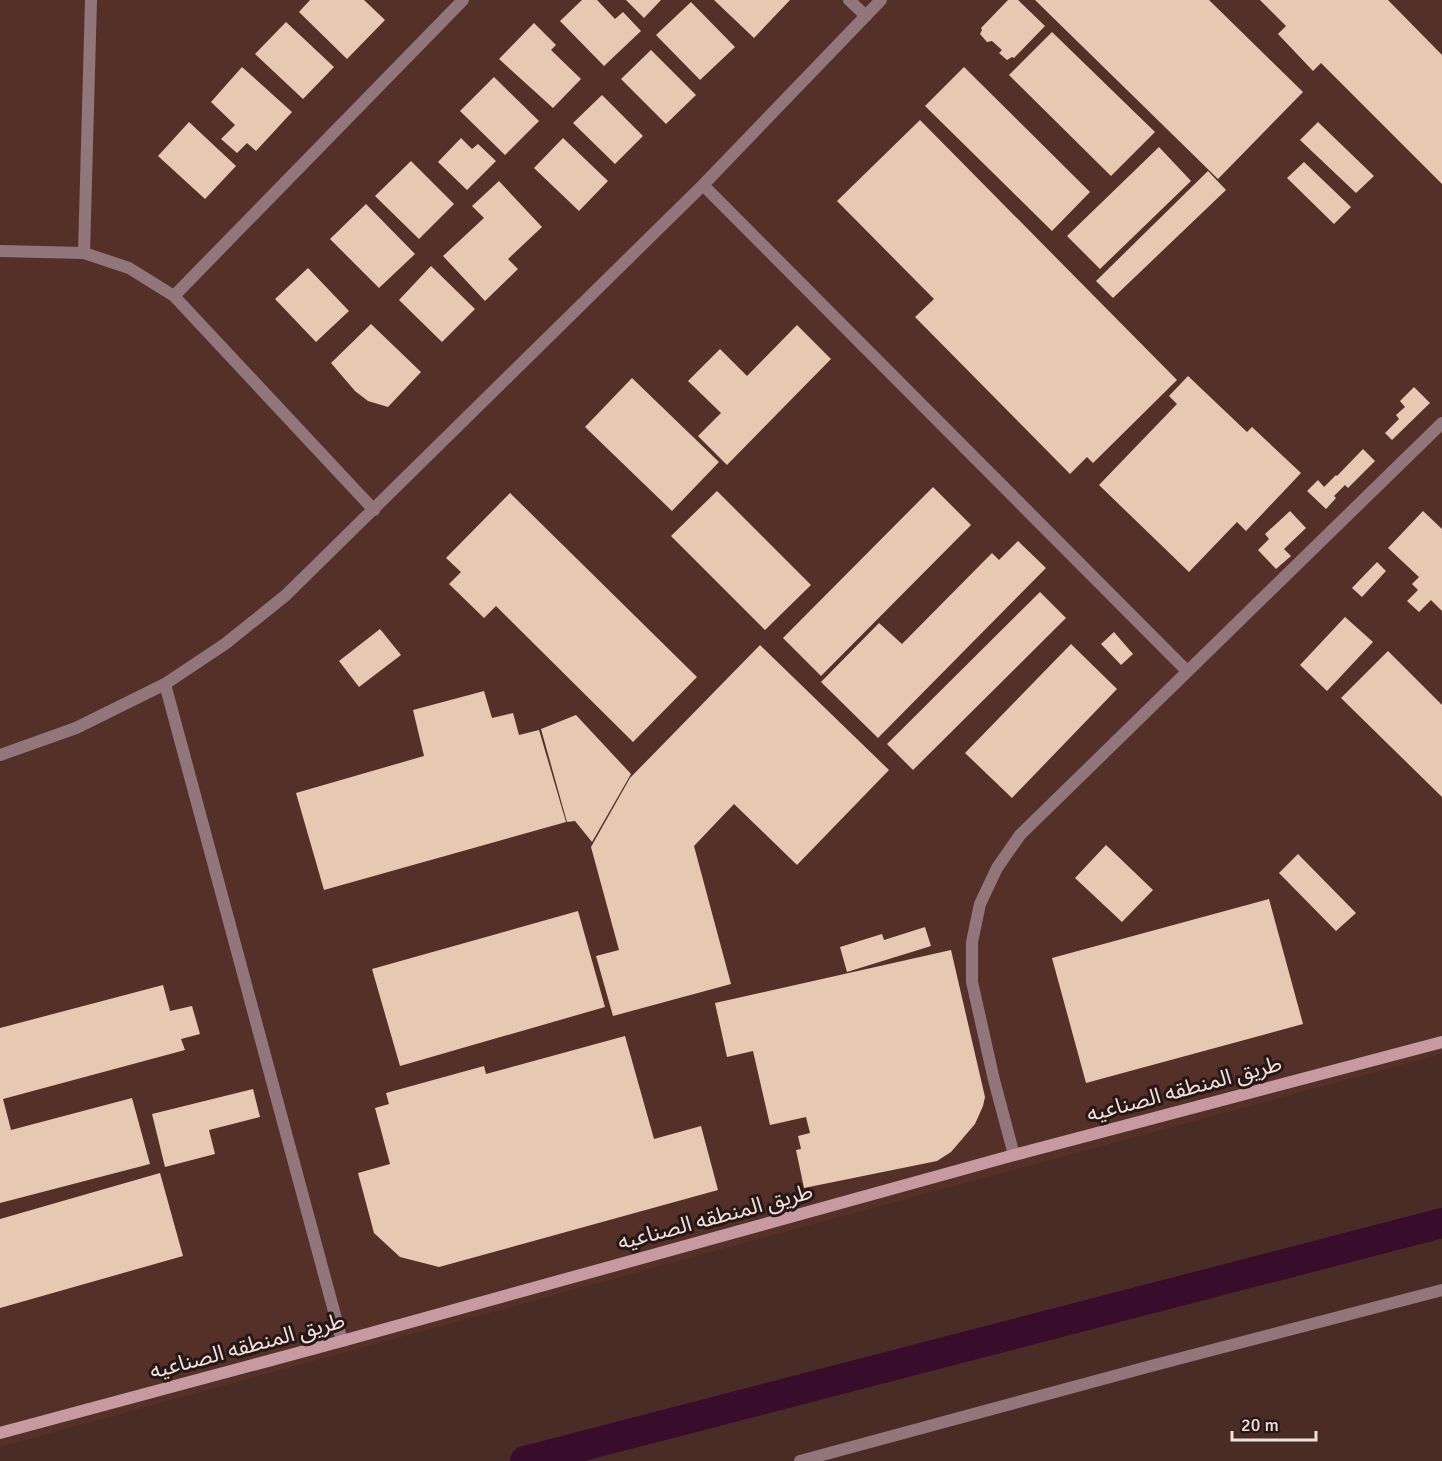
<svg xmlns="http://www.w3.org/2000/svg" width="1442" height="1461" font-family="Signika,'Noto Sans Arabic',sans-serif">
<rect width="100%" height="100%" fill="#492c26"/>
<path fill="#553029" d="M 0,0 L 1442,0 L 1442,1054 L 773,1235 L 0,1447 Z"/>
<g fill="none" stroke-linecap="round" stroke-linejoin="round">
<path stroke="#380d2b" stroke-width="30" d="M 525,1461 L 1442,1223"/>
</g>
<path fill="#e7c8b3" d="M 310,0 L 364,0 L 385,20 L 347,59 L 299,12 Z
M 582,0 L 597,0 L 615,19 L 623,12 L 641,31 L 604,66 L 560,21 Z
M 626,0 L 661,0 L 644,18 Z
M 714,0 L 790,0 L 754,38 Z
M 1008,0 L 1018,0 L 1045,26 L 1014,58 L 1012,57 L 1007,60 L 999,53 L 1002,50 L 992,41 L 987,42 L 980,34 L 982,30 L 981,28 Z
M 1035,0 L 1209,0 L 1303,92 L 1218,179 Z
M 1260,0 L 1388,0 L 1442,55 L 1442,184 L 1321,63 L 1313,71 L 1278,34 L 1286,26 Z
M 691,2 L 735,47 L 700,80 L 656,35 Z
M 286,22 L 334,67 L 303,99 L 255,54 Z
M 534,23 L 556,45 L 551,50 L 581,79 L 553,108 L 499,59 Z
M 1052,32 L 1155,132 L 1111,176 L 1009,75 Z
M 651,50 L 696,95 L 666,124 L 621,79 Z
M 242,67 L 292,112 L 256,151 L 247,143 L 237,153 L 221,139 L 235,125 L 211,102 Z
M 964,67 L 1090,192 L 1052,231 L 925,106 Z
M 494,77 L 539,121 L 505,155 L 460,111 Z
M 602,95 L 643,136 L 615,164 L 573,123 Z
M 920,120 L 1177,380 L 1093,463 L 1087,457 L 1070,474 L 915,317 L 934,299 L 837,201 Z
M 189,122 L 236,166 L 205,199 L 158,156 Z
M 1318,122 L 1374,176 L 1356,193 L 1300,140 Z
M 461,138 L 472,149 L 478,144 L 496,161 L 467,190 L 438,162 Z
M 563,138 L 608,181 L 579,211 L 534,168 Z
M 1159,147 L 1191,181 L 1100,269 L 1067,236 Z
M 411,161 L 454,204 L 419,239 L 375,196 Z
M 1304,162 L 1351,207 L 1334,224 L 1287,178 Z
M 1208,171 L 1226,190 L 1113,298 L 1096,281 Z
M 499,181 L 542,227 L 508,259 L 518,269 L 485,301 L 443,256 L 484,218 L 472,206 Z
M 366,204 L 415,254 L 379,288 L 330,239 Z
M 431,266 L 475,309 L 442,342 L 399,300 Z
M 308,268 L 349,311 L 316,342 L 275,299 Z
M 371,324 L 421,372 L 388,407 L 368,401 L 355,391 L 331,363 Z
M 797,325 L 831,359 L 727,465 L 698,436 L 721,413 L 688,381 L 720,349 L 747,376 Z
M 1188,376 L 1247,432 L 1252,427 L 1301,473 L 1246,531 L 1237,522 L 1189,572 L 1099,485 L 1177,404 L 1169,396 Z
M 632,378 L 719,462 L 672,511 L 585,427 Z
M 1414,387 L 1430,403 L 1392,440 L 1385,433 L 1399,419 L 1396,415 L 1405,407 L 1400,401 Z
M 1363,449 L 1375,461 L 1348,488 L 1345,485 L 1334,496 L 1336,498 L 1326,509 L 1307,491 L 1318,480 L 1324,487 L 1336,475 L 1337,476 Z
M 933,487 L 971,525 L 821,676 L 783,638 Z
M 717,491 L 811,585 L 765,630 L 671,536 Z
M 510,493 L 697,677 L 633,742 L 496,606 L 484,618 L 449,584 L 461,572 L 446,558 Z
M 1290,511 L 1306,528 L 1284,549 L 1291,556 L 1276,569 L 1258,550 L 1269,539 L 1265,534 Z
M 1423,511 L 1442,529 L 1442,611 L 1431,600 L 1419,612 L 1407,601 L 1418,590 L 1412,584 L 1419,577 L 1388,548 Z
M 1018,541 L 1046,568 L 878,738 L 821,682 L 879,623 L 902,644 L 992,553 L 999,560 Z
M 1377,562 L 1386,571 L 1362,597 L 1352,588 Z
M 1040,592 L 1066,618 L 913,770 L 887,744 Z
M 1345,617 L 1373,642 L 1327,691 L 1300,665 Z
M 380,629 L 401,655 L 359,687 L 339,661 Z
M 1114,632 L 1133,654 L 1121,665 L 1101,644 Z
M 1071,644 L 1117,689 L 1012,798 L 965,753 Z
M 760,645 L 889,770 L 797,865 L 734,804 L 694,846 L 731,984 L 613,1016 L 596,956 L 619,950 L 591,847 L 630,778 Z
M 1388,651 L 1442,705 L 1442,797 L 1341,698 Z
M 484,691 L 492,718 L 513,713 L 519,735 L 539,730 L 566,822 L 324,890 L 296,793 L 424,756 L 413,710 Z
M 576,715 L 631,774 L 592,842 L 575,821 L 567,822 L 541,729 Z
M 1106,845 L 1153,890 L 1122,922 L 1075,878 Z
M 1298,854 L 1356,913 L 1336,931 L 1279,873 Z
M 1269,899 L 1303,1024 L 1086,1083 L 1052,958 Z
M 578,911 L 605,1007 L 400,1066 L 372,969 Z
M 925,927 L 931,946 L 847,972 L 840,947 L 882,934 L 884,940 Z
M 951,950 L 985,1097 L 983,1106 L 975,1124 L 951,1152 L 937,1161 L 804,1188 L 796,1150 L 801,1149 L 798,1136 L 810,1133 L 806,1117 L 770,1125 L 753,1051 L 727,1057 L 715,1003 Z
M 163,985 L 170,1011 L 192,1006 L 200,1034 L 181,1039 L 185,1050 L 3,1099 L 11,1130 L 132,1098 L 150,1164 L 0,1203 L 0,1028 Z
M 625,1036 L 654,1139 L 701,1126 L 718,1190 L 439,1267 L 400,1257 L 374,1233 L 358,1173 L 390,1164 L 375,1108 L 389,1104 L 386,1093 L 484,1066 L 486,1074 Z
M 253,1089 L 260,1117 L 209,1130 L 215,1154 L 165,1167 L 152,1114 Z
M 160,1173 L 183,1256 L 0,1308 L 0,1219 Z"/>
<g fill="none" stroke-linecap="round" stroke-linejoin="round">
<path stroke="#92767b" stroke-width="12" d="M 703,185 L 1187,671
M 165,684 L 342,1341
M 0,755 L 76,728 L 165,684 L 225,644 L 286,595 L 703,185 L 881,0
M 1014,1155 L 994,1080 L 972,982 L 972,942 L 980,904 L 997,868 L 1020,835 L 1442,423"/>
<path stroke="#92767b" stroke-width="12" d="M 849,0 L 866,16
M 0,251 L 84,253 L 129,268 L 174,296 L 374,510
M 84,253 L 91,0
M 174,296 L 463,0
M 800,1461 L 1151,1366 L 1442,1290"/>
<path stroke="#c79aa2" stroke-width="12" d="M 0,1433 L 342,1341 L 1014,1155 L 1442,1042"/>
</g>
<g text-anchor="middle" stroke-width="6" stroke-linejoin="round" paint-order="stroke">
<g font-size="22" fill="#f3dfdb" stroke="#261816">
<text transform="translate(1184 1088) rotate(-15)" y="8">طريق المنطقه الصناعيه</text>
<text transform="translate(715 1216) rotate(-15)" y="8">طريق المنطقه الصناعيه</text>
<text transform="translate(247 1345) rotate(-15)" y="8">طريق المنطقه الصناعيه</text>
</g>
</g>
<path d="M1232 1431v9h84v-9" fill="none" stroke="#f3dfdb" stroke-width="3"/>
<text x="1241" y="1431" font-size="18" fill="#f3dfdb" stroke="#261816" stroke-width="4.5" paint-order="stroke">20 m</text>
</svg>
